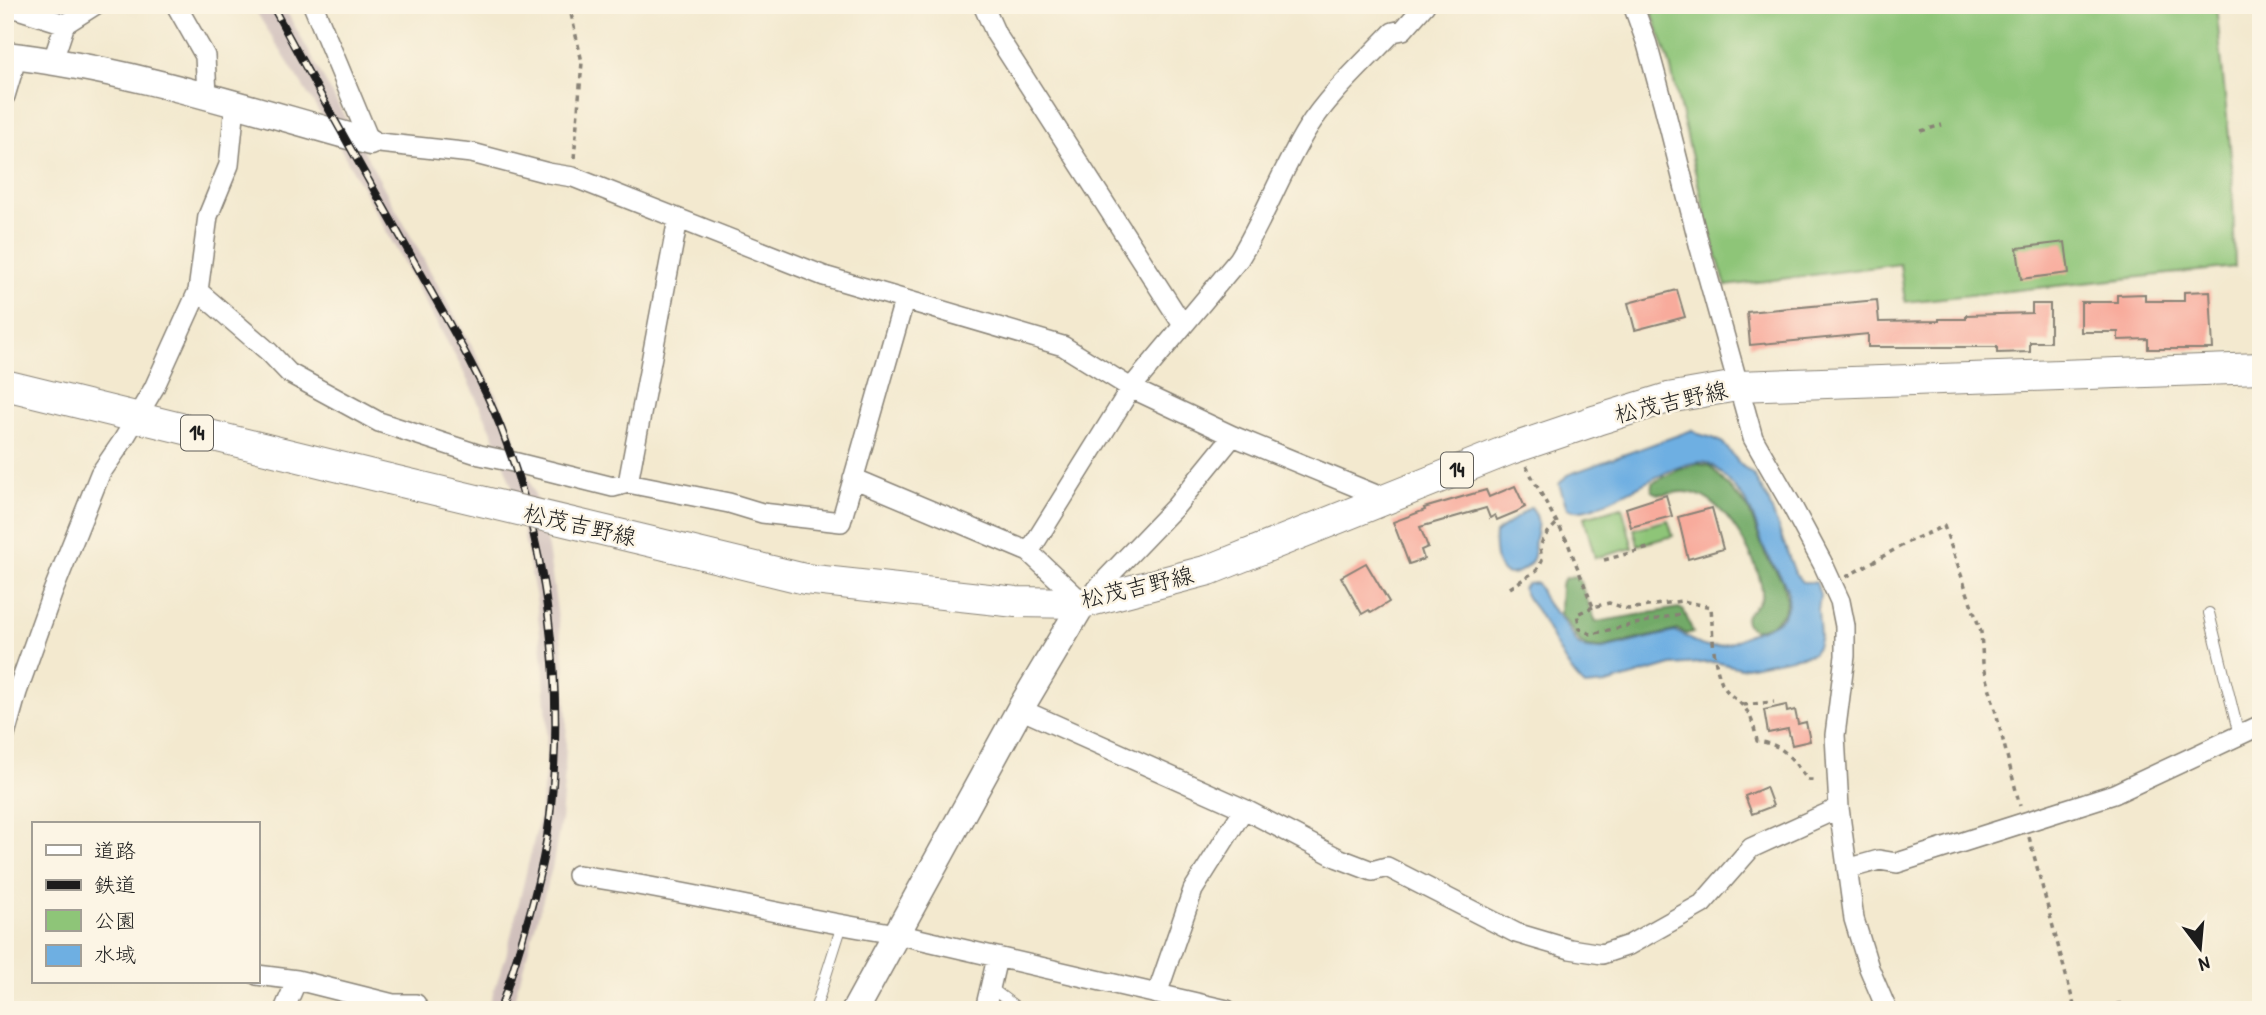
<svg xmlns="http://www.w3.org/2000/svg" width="2266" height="1015" font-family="'Patrick Hand','Klee One',sans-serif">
<rect width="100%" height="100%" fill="#fcf5e5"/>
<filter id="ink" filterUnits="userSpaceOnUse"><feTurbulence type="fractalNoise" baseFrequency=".0143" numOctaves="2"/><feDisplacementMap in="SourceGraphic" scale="14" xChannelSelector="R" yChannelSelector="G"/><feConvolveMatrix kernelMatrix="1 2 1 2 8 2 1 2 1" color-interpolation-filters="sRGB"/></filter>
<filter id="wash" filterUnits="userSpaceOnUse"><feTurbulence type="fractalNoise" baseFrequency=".00686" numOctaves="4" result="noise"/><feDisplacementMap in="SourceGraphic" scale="28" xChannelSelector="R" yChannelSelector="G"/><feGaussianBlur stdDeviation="1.57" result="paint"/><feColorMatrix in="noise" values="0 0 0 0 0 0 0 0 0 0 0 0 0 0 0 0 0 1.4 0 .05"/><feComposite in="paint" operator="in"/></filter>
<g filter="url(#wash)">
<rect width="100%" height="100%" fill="#f3e9cf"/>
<path fill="#d0c0bc" d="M 243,5 L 283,5 L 477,356 L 509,421 L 536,498 L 548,548 L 564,659 L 567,719 L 565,770 L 561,820 L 552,868 L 511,1010 L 487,1010 L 506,956 L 539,819 L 546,769 L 547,722 L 543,661 L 536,598 L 517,501 L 491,429 L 460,365 L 331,131 L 255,10 L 247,13 Z"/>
<path fill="#8ec578" stroke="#55704a" stroke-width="2" d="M 1649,5 L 2216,5 L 2232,167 L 2235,267 L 1905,302 L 1900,264 L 1726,286 L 1710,234 L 1669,61 Z
M 1622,507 L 1633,548 L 1595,558 L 1584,517 Z
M 1668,520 L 1673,536 L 1638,545 L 1634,529 Z"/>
<path fill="#72aa68" stroke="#476342" stroke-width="2" d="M 1698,464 L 1710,466 L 1748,508 L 1766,556 L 1782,580 L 1787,600 L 1784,612 L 1771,625 L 1754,630 C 1730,615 1763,609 1762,592 C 1761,578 1753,559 1746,546 C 1734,524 1712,492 1683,492 C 1673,492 1660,497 1652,491 L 1652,483 L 1678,470 Z
M 1574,576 L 1578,577 L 1596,622 L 1679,608 L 1684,611 L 1693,632 L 1686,634 L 1678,630 L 1599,648 L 1587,647 L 1581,643 L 1560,613 L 1561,584 L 1565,578 Z"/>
<path fill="#6eafe2" stroke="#45667f" stroke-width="2" d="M 1692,430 L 1698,434 L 1713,438 L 1723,443 L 1740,464 L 1753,475 L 1768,500 L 1795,573 L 1802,582 L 1816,582 L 1820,595 L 1818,611 L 1820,636 L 1817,647 L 1812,654 L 1741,668 L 1715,662 L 1671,665 L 1606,684 L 1585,686 C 1563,666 1553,636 1537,611 C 1532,603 1525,598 1523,588 L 1527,584 L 1537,583 L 1547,604 L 1560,617 L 1578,644 L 1586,649 L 1599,650 L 1674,632 C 1689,634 1698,649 1713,647 C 1728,646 1740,638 1753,632 C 1760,629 1767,628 1773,624 C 1779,621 1785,615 1787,608 C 1794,586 1773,568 1765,550 C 1759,537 1756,522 1750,509 C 1745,499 1718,466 1707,463 C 1676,454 1592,524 1567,508 L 1559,484 L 1567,475 Z
M 1531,507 C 1540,518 1538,526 1535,539 C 1534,544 1535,550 1534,556 C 1531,568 1508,583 1499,567 C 1495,559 1494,543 1495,533 Z"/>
<g id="blocks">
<path fill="#f8ab9c" d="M 2065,242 L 2069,273 L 2021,279 L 2017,248 Z
M 1677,290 L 1685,317 L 1635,330 L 1628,303 Z
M 2210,291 L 2213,349 L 2148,349 L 2148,339 L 2118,340 L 2118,332 L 2081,332 L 2081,302 L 2117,302 L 2117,295 L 2145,294 L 2145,301 L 2184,301 L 2184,292 Z
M 1877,300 L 1879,322 L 1939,321 L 1939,319 L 1966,319 L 1966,315 L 2032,313 L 2032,304 L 2050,304 L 2050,342 L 2030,342 L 2030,352 L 1997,353 L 1997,347 L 1868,347 L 1868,334 L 1750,345 L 1747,312 Z
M 1515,486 L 1525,507 L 1516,512 L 1497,520 L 1495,515 L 1490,518 L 1486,508 L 1420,527 L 1428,547 L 1421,550 L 1424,559 L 1409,564 L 1393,522 L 1425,510 L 1424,508 L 1486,490 L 1489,497 Z
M 1666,495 L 1672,516 L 1631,527 L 1626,508 Z
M 1712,508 L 1723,549 L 1688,559 L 1678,517 Z
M 1366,563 L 1389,602 L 1371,613 L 1369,610 L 1362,614 L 1341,577 Z
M 1786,705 L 1787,712 L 1795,710 L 1798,724 L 1806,722 L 1810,741 L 1792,745 L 1788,729 L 1768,733 L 1764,710 Z
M 1766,787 L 1773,806 L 1752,814 L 1745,796 Z"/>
</g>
</g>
<g filter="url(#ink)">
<use href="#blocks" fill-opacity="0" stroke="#888276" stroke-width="2"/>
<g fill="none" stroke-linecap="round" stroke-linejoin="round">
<defs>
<path id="lane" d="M 2209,613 L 2239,735
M 991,988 L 1020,1010
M 815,1010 L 842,925"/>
<path id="street" d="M 5,5 L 65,24
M 176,5 L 205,56 L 207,95
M 313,5 L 370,142 L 472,153 L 548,173 L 573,177 L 824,276 L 1063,346 L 1131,388 L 1233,436 L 1386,499
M 983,5 L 996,34 L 1183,325
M 1633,5 L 1647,44 L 1664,106 L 1700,248 L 1753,438 L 1792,506 L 1823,564 L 1840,601 L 1845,626 L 1845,656 L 1835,735 L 1839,808 L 1854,919 L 1869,968 L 1887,1010
M 53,60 L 65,24 L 95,5
M 5,96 L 17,56
M 198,291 L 269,352 L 289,373 L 379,422 L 480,455 L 513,462 L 613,487 L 628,483 L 729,503 L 762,513 L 841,522 L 904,301
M 853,478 L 1029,552 L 1083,603 L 1176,506 L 1233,436
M 628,483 L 678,219
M 1029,552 L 1131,388 L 1239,259 C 1265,217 1281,171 1307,129 C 1329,94 1364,63 1393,32 L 1403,30 L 1425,5
M 1020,709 L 1244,809 L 1338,858 L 1372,871 L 1387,867 L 1516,933 L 1570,949 L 1602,954 L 1629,945 L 1702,904 L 1751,848 L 1839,808
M 5,735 L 17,692 L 52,594 L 100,474 L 122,442 L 154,388 L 198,291 L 208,216 L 229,165 L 235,105
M 1847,869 L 1879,860 L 1897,863 L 2114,794 L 2261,725
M 577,875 C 685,890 790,918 897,934 L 1227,1010
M 257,975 L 297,980 L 393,1004 L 416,1004
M 1157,994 L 1193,890 L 1244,809
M 284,1010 L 297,980
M 985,1010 L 997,958"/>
<path id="secondary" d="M 5,55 C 130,69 249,109 370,142
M 855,1010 L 1020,709 L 1083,603"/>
<path id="primary" d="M 5,385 L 389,479
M 669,546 L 805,579 L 1016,602 L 1083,603 L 1209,570 L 1511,449 L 1597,420 L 1668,398 L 1737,386 L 2261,368"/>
</defs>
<use href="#lane" stroke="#888276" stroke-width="12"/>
<use href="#street" stroke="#888276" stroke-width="22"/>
<use href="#secondary" stroke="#888276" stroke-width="29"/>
<use href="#primary" stroke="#888276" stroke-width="32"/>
<path stroke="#888276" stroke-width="3.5" stroke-dasharray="5 5" stroke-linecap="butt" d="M 569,5 L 582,62 L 574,159
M 1890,6 L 1894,5
M 1921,131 L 1942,125
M 1526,466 L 1567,541 L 1593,607 L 1609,603 L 1628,609 L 1682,601 L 1711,607 C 1713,632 1712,662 1723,685 C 1727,694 1736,698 1742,705 C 1752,715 1754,727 1757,741 C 1786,745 1791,759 1808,780 L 1815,780
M 1604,560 L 1652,547
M 1846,577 L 1910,541 L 1944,526 L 1981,632 L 1983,663 L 2020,806
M 1510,588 L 1537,570 L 1542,560 L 1540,547 L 1544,537 L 1557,523
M 1593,607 L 1577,614 L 1580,629 L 1591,634 L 1684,613
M 1743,705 L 1774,702
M 2029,837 L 2075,1009 L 2126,1003 L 2127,1010"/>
<use href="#lane" stroke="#fff" stroke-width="10"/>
<use href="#street" stroke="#fff" stroke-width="19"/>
<use href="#secondary" stroke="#fff" stroke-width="26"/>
<use href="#primary" stroke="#fff" stroke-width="30"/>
<defs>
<path id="rail" d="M 272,5 C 319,94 370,182 419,270 C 448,322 479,373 501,428 C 548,550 565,686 550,816 C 542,882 520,947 500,1010"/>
</defs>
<use href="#rail" stroke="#1c1c1c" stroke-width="8"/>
<use href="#rail" stroke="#fcf5e5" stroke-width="5" stroke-dasharray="16" stroke-linecap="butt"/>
<defs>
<path id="primary-bridge" d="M 389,479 L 669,546"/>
</defs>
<use href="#primary-bridge" stroke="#888276" stroke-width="32" stroke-linecap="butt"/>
<use href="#primary-bridge" stroke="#fff" stroke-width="30"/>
</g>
</g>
<g text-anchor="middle" stroke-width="5" stroke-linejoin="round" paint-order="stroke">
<g fill="#fcf5e5" stroke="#5f5d58" stroke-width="2">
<rect x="181" y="415.5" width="32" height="35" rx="5"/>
<rect x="1441" y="452.5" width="32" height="35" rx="5"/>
</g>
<g font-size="21" font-weight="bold" fill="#1c1c1c">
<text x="197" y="440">14</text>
<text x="1457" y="477">14</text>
</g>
<g font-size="23" fill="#1c1c1c" stroke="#fcf5e5">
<text transform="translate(1671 402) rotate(-13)" y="8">松茂吉野線</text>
<text transform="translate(580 525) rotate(13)" y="8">松茂吉野線</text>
<text transform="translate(1137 587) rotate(-13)" y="8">松茂吉野線</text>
</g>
</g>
<rect width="2266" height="1015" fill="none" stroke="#fcf5e5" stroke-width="28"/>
<rect x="32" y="822" width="228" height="161" fill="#fcf5e5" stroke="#a29e95" stroke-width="2"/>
<rect x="46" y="845" width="35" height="10" fill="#ffffff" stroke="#a29e95" stroke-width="2"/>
<text x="94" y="858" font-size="21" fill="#1c1c1c">道路</text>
<rect x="46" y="880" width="35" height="10" fill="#1c1c1c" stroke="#a29e95" stroke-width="2"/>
<text x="94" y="892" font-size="21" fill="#1c1c1c">鉄道</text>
<rect x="46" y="910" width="35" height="21" fill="#8ec578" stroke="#a29e95" stroke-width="2"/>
<text x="94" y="928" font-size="21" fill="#1c1c1c">公園</text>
<rect x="46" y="945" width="35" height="21" fill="#6eafe2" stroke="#a29e95" stroke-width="2"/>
<text x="94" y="962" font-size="21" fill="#1c1c1c">水域</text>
<g transform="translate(2200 948) rotate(164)" stroke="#fcf5e5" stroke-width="5" paint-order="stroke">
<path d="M0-5L12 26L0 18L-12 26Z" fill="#1c1c1c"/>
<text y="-10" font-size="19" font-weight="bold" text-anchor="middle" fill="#1c1c1c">N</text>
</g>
</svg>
